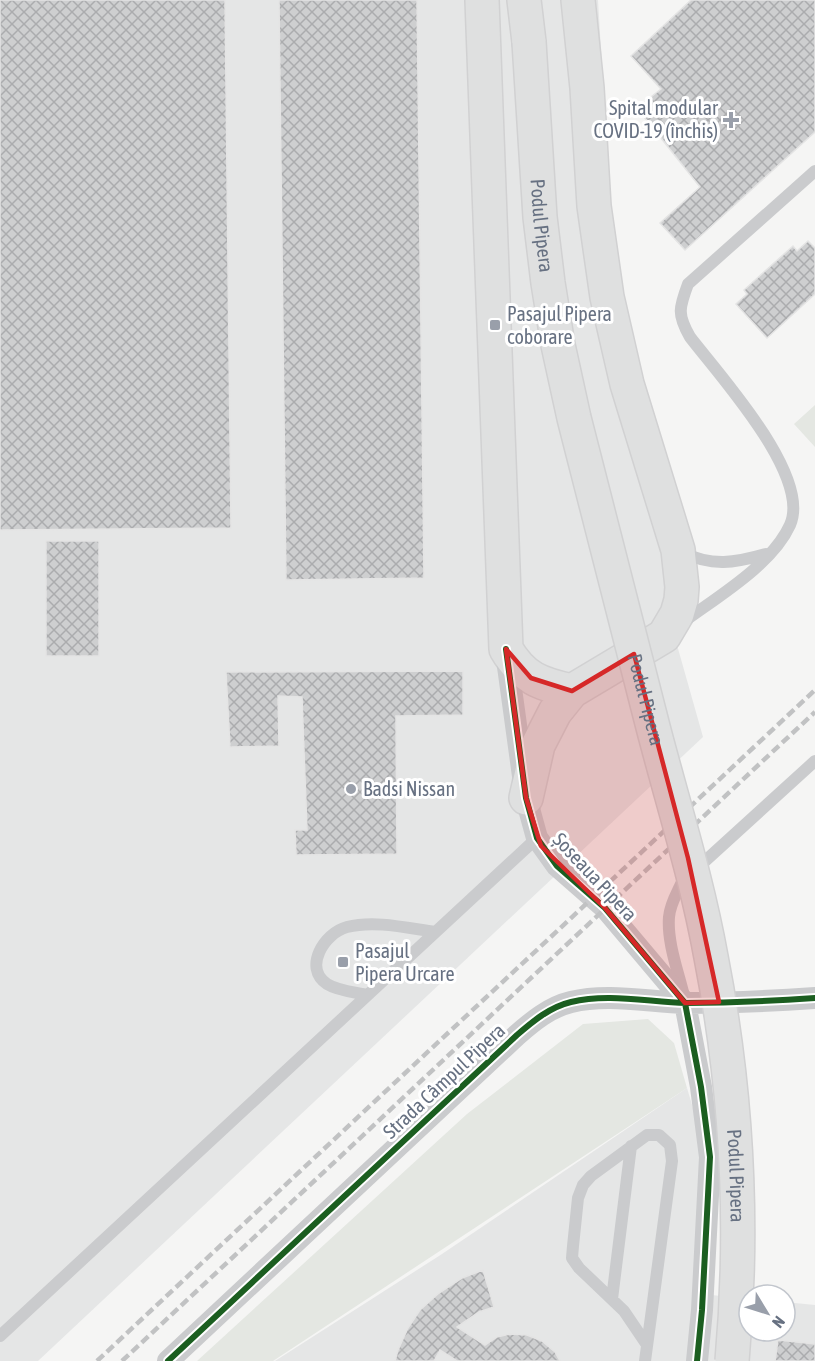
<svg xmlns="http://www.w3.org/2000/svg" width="815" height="1361" font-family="'Asap Condensed',sans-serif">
<defs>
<pattern id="building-cross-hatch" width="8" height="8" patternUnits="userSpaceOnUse" patternTransform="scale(1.5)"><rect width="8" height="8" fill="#cecfd0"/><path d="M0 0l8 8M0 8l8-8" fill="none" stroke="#abacae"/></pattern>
</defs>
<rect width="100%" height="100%" fill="#f5f5f4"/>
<path fill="#e5e6e6" d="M 0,0 L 598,0 L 614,267 L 629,330 L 677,645 L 703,737 L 38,1361 L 0,1361 Z
M 687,1088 L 699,1128 L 702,1179 L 693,1293 L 749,1299 L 749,1331 L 785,1331 L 785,1302 L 815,1305 L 815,1361 L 275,1361 L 442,1254 Z"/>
<path fill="#e4e7e2" d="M 815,405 L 815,447 L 794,424 Z
M 648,1019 L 674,1043 L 687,1088 L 273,1361 L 197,1361 L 467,1114 L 583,1024 Z"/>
<path fill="url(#building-cross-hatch)" stroke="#e4e4e4" stroke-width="1.5" d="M 0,0 L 225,0 L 231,528 L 0,530 Z
M 279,0 L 417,0 L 424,578 L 286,580 Z
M 691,0 L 815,0 L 815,132 L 685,250 L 660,223 L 700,187 L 637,108 L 661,89 L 631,56 Z
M 808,241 L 815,248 L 815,294 L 767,338 L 736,304 L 747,294 L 744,290 L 793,246 L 797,251 Z
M 46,541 L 99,541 L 99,656 L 46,656 Z
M 463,671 L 463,715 L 396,716 L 397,854 L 296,855 L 295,830 L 307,830 L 302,697 L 278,696 L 279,746 L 230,747 L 226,672 Z
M 483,1270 L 494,1307 L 479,1312 L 457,1327 L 485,1345 L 497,1337 L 510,1334 L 527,1335 L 542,1341 L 555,1352 L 560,1361 L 457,1361 L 440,1350 L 434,1361 L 395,1361 L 398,1350 L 408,1328 L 420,1310 L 439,1293 L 462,1278 Z
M 778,1340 L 815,1344 L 815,1361 L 775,1361 Z"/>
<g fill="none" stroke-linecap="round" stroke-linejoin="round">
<defs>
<path id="secondary" d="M 482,0 L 506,649 C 523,678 540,684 572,691
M 524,0 L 529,42
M 526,798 L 538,745 L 555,712 L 572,691 L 664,636 L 677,614 L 681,600 L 682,587 L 678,550 L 627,384 L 607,297 L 594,206 L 587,88 L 578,0"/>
</defs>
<use href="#secondary" stroke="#d1d1d2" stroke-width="36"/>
<path stroke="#cacbcd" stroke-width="12" d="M 682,552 C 712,567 735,563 766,554
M 682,623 C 717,597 772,565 790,525 C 812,476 719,375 690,337 C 677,314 679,308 688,284 L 815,171
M 368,995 C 355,992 338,991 327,984 C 303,968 324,933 347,927 C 375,920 407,928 435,932
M 684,996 C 678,971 667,942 669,917 C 670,904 677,893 682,882 L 815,761
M 612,1299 L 631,1146
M 0,1336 L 537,838
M 645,1361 L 672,1161 L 670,1145 L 659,1135 L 647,1135 L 591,1176 L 583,1185 L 578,1198 L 573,1246 L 572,1258 L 579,1268 L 624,1311 L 647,1345"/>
<path stroke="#cacbcd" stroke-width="22" d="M 506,652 L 526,798 L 537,838 L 557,866 L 605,908 L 685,1003 L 701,1087 L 710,1157 L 702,1310 L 697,1361
M 168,1361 L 517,1035 C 533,1021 550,1007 571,1002 C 608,993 648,1002 686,1003 C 729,1003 772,1001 815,998"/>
<use href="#secondary" stroke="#dfe0e0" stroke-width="33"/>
<path stroke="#c1c2c3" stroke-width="4.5" stroke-dasharray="9 4.5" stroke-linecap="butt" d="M 97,1361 L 815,690
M 122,1361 L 815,712"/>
<defs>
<g id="secondary-bridge">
<path id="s1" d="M 529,42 L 540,217 L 548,283 L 558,345 L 574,418 C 600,521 626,624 653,727 C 673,804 697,879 711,957 C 737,1090 744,1226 732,1361"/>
</g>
</defs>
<use href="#secondary-bridge" stroke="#d1d1d2" stroke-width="36" stroke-linecap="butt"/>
<use href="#secondary-bridge" stroke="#dfe0e0" stroke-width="33"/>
<defs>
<path id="cycleway" d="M 506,649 L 526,798 L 537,838 L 557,866 L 605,908 L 685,1003 L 701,1087 L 710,1157 L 702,1310 L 697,1361
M 168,1361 L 517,1035 C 533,1021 550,1007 571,1002 C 608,993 648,1002 686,1003 C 729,1003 772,1001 815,998"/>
</defs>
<use href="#cycleway" stroke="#fff" stroke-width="10"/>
<use href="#cycleway" stroke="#1b5e20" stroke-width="6"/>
</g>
<path fill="#d62828" fill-opacity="0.2" stroke="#d62828" stroke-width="4.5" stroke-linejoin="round" d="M 506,649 L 531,678 L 572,691 L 634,654 L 688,858 L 719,1002 L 685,1003 L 605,908 L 541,846 L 526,798 Z"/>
<g fill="#999faa" stroke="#fff" stroke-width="2">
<path d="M728 111h6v6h6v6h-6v6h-6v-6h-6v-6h6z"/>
<rect x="489" y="319" width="12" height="12" rx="3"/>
<circle cx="351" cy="789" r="6"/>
<rect x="337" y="956" width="12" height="12" rx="3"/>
</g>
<g text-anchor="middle" stroke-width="6" stroke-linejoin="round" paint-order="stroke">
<g font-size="20" fill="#677182" stroke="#fff" text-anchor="start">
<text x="718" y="115" text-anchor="end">Spital modular<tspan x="718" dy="23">COVID-19 (închis)</tspan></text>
<text x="507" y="321">Pasajul Pipera<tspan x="507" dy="23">coborare</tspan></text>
<text x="363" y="796">Badsi Nissan</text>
<text x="355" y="958">Pasajul<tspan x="355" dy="23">Pipera Urcare</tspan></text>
</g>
<g font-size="20" fill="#677182" stroke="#fff">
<text dy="7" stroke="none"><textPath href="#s1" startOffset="184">Podul Pipera</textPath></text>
<text dy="7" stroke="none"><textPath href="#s1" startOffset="670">Podul Pipera</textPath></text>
<text transform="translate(595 877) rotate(47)" y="7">Șoseaua Pipera</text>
<text transform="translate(444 1081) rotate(-43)" y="7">Strada Câmpul Pipera</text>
<text dy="7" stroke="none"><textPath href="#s1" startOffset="1156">Podul Pipera</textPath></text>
</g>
</g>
<g transform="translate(767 1313) rotate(128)"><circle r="28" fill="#ffffff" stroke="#c2c6cd" stroke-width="1.5"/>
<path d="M0-4.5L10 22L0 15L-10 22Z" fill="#999faa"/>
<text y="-9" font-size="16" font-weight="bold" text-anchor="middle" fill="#677182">N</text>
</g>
</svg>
